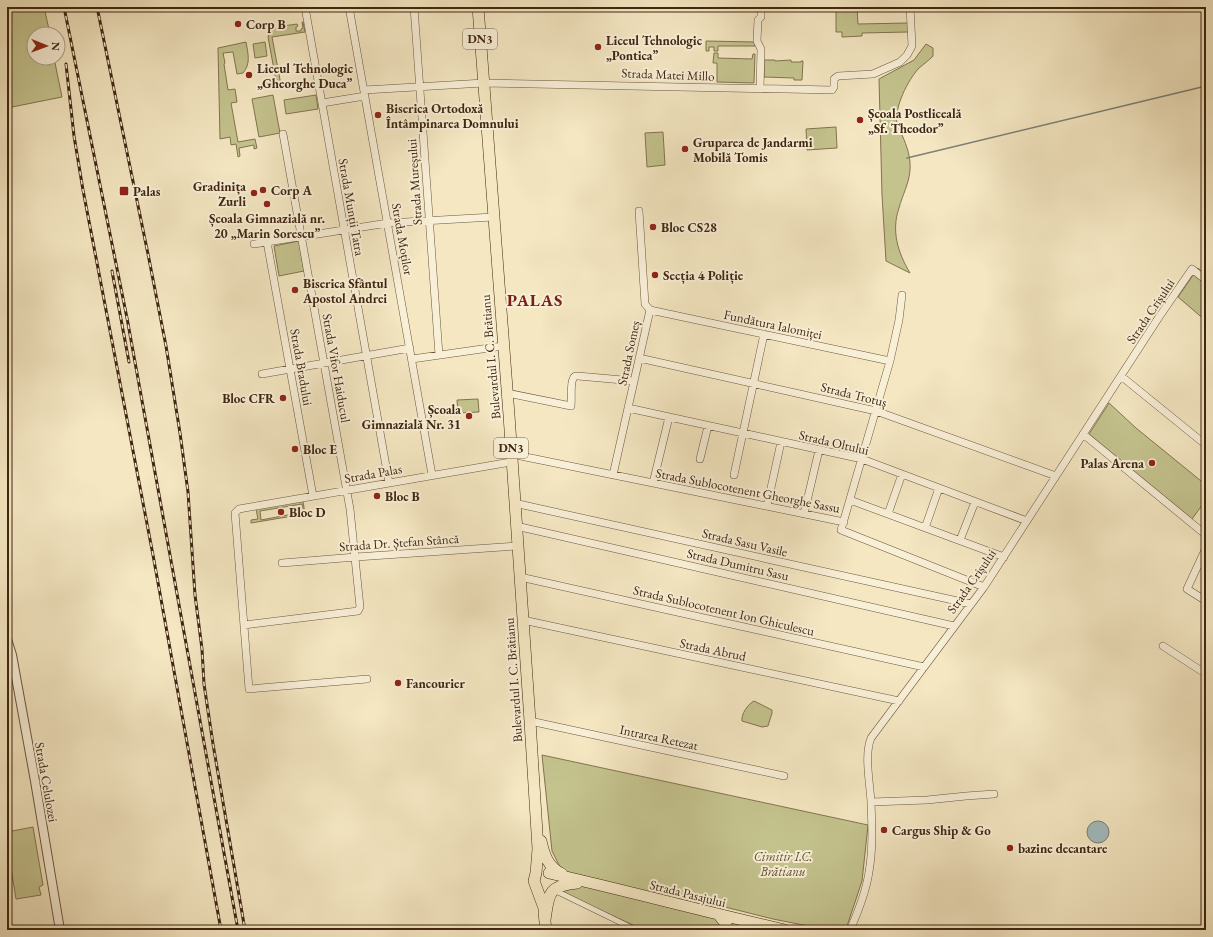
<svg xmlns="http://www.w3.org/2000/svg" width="1213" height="937" font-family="'EB Garamond',serif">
<rect width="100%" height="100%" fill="#f4e7c2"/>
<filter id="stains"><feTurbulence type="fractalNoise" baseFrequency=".005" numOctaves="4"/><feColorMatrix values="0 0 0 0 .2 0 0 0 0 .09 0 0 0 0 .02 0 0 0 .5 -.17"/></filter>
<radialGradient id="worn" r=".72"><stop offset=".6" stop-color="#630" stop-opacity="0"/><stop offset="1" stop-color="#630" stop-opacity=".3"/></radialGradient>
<path fill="#c4c38e" stroke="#82744f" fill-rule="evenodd" d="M 7,7 L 44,7 L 50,34 L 34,34 L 34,58 L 54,58 L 62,97 L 7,108 Z
M 836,7 L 857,7 L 858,24 L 908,23 L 908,32 L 862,33 L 862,36 L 842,37 L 842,32 L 836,32 Z
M 302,22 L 303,22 L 305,32 L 272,37 L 281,85 L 277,86 L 268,37 C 270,25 287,26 297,24 L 298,26 L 296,27 L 296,31 L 301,31 L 301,29 L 303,28 Z
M 706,41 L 755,42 L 755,46 L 718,46 L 718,51 L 714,51 L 714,47 L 709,47 L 709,51 L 706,51 Z
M 246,42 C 248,53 251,64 243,73 L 237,74 L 233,52 L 223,53 L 225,63 L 224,64 L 228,90 L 235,89 L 237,102 L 231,103 L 238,142 L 255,139 L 257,148 L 254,149 L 254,145 L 239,148 L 240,156 L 238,157 L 236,144 L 231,145 L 230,137 L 220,139 L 218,48 Z
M 265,42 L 267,56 L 255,58 L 253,44 Z
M 926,44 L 933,48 L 933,56 C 929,60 924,64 919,68 C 908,80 894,107 897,124 C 898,127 900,131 902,135 C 907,146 911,158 910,170 C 909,184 902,196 899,208 C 891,231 898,253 910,273 L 886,261 L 882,195 L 879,79 L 914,60 Z
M 714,53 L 718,53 L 718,58 L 752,59 L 753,54 L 755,54 L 754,83 L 717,82 L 717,63 L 713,63 Z
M 764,60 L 775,60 L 775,61 L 791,60 L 791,62 L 801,62 L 801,61 L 803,61 L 802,80 L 794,80 L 794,78 L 764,77 Z
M 273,95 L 280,133 L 259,137 L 252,99 Z
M 316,95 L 318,109 L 286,114 L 284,100 Z
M 836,127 L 837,148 L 807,150 L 806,129 Z
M 663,132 L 665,165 L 647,167 L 645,133 Z
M 299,241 L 304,271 L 279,276 L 274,246 Z
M 1198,268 L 1206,275 L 1206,321 L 1178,297 Z
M 478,399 L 479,412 L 458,413 L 457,400 Z
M 1109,403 L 1136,428 L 1206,485 L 1206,506 L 1203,504 L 1192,519 L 1089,434 Z
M 303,501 L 305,514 L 251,523 L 251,520 L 258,519 L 256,509 ZM 302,504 L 304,512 L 261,520 L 260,511 Z
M 754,701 L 772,710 L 772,713 L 768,726 L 762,727 L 742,721 C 741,714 748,704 754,701 Z
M 542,755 L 868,825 L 862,881 L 847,926 L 840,930 L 828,930 L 773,919 L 721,906 L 718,930 L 644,930 L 556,890 L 560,887 L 559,865 L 552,851 Z
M 33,827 L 43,885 L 39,887 L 41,895 L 16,899 L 11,868 L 9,868 L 9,864 L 7,864 L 7,832 Z"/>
<path fill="#a2bcbe" stroke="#7b8078" d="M1087 832a11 11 0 1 1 22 0a11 11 0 1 1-22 0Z"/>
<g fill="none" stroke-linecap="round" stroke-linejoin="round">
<path stroke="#7b8078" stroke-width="1.5" d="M 907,158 L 1206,86"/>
<defs>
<path id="pedestrian" d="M 554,890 L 636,930"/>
<path id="minor" d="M 305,7 L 389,483
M 349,7 L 432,475
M 414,7 L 439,355
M 760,89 L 761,49 L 757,41 L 758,20 L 761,17 L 761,7
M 364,90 L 484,83 L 832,90 L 834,87 L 834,79 L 838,76 L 873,74 L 900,62 L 907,55 L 912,46 L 910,7
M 322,103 L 365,96
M 639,211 L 645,304 L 650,310
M 267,242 L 313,496
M 254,244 L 388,223 L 493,217
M 902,295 L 899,320 L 890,361 L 841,530 L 984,587
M 650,310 L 890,361
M 639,358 L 876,411 L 1056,476
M 412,359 L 503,346
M 262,374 L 410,348
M 1121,376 L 1206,445
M 507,393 L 571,406 C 572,400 570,384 573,379 C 574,376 575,376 578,376 L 634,381
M 628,408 L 862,459 L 1027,521
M 1083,434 L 1206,535
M 511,454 L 844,522
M 700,459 L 708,426
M 613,475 L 650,310
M 734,475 L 764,334
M 653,483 L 669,417
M 850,500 L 1004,557
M 514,503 L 971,604
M 767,506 L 781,442
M 804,514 L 819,450
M 888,514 L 902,474
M 516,526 L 954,626
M 925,528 L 939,488
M 960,540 L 975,502
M 1206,548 L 1187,589 L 1206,601
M 282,563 L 356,557 L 517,546
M 520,577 L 924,667
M 523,620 L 899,701
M 244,625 L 358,611 L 360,607 L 350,509 L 283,134
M 1163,646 L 1206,674
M 367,679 L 249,689 L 235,513 L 239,509 L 511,462
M 530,721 L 784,776
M 871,802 L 927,800 L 966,796 L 994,794
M 850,930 C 858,912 866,892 869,872 C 873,849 872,825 871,802 C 870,783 864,755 871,738 L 984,587 L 1159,317 L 1192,269 L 1206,280"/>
<path id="tertiary" d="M 7,639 L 12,655 L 35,781 L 60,930"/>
<path id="primary" d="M 478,7 L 509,415 L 530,721 L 538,849 L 536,873 L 534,881 L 544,908
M 541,841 C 544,855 548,867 562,874
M 549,873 C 628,891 706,912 785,930
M 544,913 L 546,930
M 719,915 L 726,924 L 727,930
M 545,920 C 549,894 547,886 577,883"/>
</defs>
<use href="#pedestrian" stroke="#6d563c" stroke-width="6"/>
<use href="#minor" stroke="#6d563c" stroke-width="8"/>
<use href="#tertiary" stroke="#6d563c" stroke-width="10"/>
<use href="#primary" stroke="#402610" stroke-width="12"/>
<use href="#pedestrian" stroke="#f8efd7" stroke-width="5"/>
<use href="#minor" stroke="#f8efd7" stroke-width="7"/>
<use href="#tertiary" stroke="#f8efd7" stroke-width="8"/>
<use href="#primary" stroke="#f4e7c2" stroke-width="11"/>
<defs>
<path id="rail" d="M 64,7 L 127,318 L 238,930
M 97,7 L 148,254 L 166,346 L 180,433 L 188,492 L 195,595 L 202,649 L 204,684 L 213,744 L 245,930
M 66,64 L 74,136 L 83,190 L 153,555 L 221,930
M 112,271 L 129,362"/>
</defs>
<use href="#rail" stroke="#402610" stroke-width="3"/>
<use href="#rail" stroke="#f8efd7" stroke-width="1.5" stroke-dasharray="4.5" stroke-linecap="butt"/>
</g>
<g fill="#8f2418" stroke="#f8efd7" stroke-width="1.5">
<circle cx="238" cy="24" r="4"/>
<circle cx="598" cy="47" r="4"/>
<circle cx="249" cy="75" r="4"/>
<circle cx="378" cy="115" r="4"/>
<circle cx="860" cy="120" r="4"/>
<circle cx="685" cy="149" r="4"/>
<circle cx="263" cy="190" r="4"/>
<rect x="119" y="186" width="10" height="10" rx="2"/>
<circle cx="254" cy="193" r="4"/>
<circle cx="267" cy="204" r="4"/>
<circle cx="653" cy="227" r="4"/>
<circle cx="655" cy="275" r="4"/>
<circle cx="295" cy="290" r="4"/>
<circle cx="283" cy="398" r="4"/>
<circle cx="469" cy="416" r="4"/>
<circle cx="295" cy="449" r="4"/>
<circle cx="1152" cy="463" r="4"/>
<circle cx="377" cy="496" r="4"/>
<circle cx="281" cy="512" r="4"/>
<circle cx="398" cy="683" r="4"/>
<circle cx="884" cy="830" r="4"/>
<circle cx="1010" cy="848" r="4"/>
</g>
<g text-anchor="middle" stroke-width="4" stroke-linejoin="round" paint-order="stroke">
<g fill="#f8efd7" stroke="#77624c" stroke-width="1">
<rect x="463" y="29" width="34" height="20" rx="3"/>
<rect x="494" y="438" width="34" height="20" rx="3"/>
</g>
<g font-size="12" font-weight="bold" fill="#402610">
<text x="480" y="43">DN3</text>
<text x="511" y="452">DN3</text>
</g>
<g font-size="13" font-weight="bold" fill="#402610" stroke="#f8efd7" text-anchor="start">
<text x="246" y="29">Corp B</text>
<text x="606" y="45">Liceul Tehnologic<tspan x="606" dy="15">„Pontica”</tspan></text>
<text x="257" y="73">Liceul Tehnologic<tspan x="257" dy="15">„Gheorghe Duca”</tspan></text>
<text x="386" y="113">Biserica Ortodoxă<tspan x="386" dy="15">Întâmpinarea Domnului</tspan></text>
<text x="868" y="118">Școala Postliceală<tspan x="868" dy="15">„Sf. Theodor”</tspan></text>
<text x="693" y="147">Gruparea de Jandarmi<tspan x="693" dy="15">Mobilă Tomis</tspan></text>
<text x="246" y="191" text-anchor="end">Gradinița<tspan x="246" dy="15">Zurli</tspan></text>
<text x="271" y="195">Corp A</text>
<text x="133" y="196">Palas</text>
<text x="267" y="223" text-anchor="middle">Școala Gimnazială nr.<tspan x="267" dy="15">20 „Marin Sorescu”</tspan></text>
<text x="661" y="232">Bloc CS28</text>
<text x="663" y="280">Secția 4 Poliție</text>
<text x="303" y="288">Biserica Sfântul<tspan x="303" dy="15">Apostol Andrei</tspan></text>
<text x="275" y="403" text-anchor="end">Bloc CFR</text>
<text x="461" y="414" text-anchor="end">Școala<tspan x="461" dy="15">Gimnazială Nr. 31</tspan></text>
<text x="303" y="454">Bloc E</text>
<text x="1144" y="468" text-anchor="end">Palas Arena</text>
<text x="385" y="501">Bloc B</text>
<text x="289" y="517">Bloc D</text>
<text x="406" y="688">Fancourier</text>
<text x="892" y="835">Cargus Ship &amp; Go</text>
<text x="1018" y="853">bazine decantare</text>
</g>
<g font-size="13" fill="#402610" stroke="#f8efd7">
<text transform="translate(668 74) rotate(2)" y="5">Strada Matei Millo</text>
<text transform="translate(414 182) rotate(-94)" y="5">Strada Mureșului</text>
<text transform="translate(352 207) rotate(80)" y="5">Strada Munții Tatra</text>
<text transform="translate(403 239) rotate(80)" y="5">Strada Moților</text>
<text transform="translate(1150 311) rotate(-56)" y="5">Strada Crișului</text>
<text transform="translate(773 324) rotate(12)" y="5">Fundătura Ialomiței</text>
<text transform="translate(628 353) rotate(-78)" y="5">Strada Someș</text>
<text transform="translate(490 357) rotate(-95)" y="5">Bulevardul I. C. Brătianu</text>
<text transform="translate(302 367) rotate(80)" y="5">Strada Bradului</text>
<text transform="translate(337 368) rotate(80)" y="5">Strada Vifor Haiducul</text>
<text transform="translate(854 394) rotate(14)" y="5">Strada Trotuș</text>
<text transform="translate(834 442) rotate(13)" y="5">Strada Oltului</text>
<text transform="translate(373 473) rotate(-10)" y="5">Strada Palas</text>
<text transform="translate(748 490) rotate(11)" y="5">Strada Sublocotenent Gheorghe Sassu</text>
<text transform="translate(399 542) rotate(-4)" y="5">Strada Dr. Ștefan Stâncă</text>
<text transform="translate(745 542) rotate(13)" y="5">Strada Sasu Vasile</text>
<text transform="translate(738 564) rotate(13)" y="5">Strada Dumitru Sasu</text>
<text transform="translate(971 581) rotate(-55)" y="5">Strada Crișului</text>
<text transform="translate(724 610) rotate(13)" y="5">Strada Sublocotenent Ion Ghiculescu</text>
<text transform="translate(713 649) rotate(12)" y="5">Strada Abrud</text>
<text transform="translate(513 680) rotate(-94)" y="5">Bulevardul I. C. Brătianu</text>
<text transform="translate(659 737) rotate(12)" y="5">Intrarea Retezat</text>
<text transform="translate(47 782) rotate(80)" y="5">Strada Celulozei</text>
<text transform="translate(688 893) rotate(14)" y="5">Strada Pasajului</text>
</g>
<g font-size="13" font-style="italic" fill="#614d30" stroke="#f8efd7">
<text x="783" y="861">Cimitir I.C.<tspan x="783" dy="15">Brătianu</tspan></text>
</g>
<g font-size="17" font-weight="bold" letter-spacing="1" fill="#7a1f14" stroke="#f8efd7">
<text x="535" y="306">PALAS</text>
</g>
</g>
<rect width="1213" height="937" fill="none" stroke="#f4e7c2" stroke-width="24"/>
<rect x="8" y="8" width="1197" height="921" fill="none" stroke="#402610" stroke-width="2"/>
<rect x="12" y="12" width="1189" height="913" fill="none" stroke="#402610"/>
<g transform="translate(46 46) rotate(91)"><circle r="19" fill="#f8efd7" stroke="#ae9f87"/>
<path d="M0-3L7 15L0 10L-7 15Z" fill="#8f2418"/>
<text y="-6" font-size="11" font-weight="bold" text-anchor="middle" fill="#402610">N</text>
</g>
<rect width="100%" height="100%" filter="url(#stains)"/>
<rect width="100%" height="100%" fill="url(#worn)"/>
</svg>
